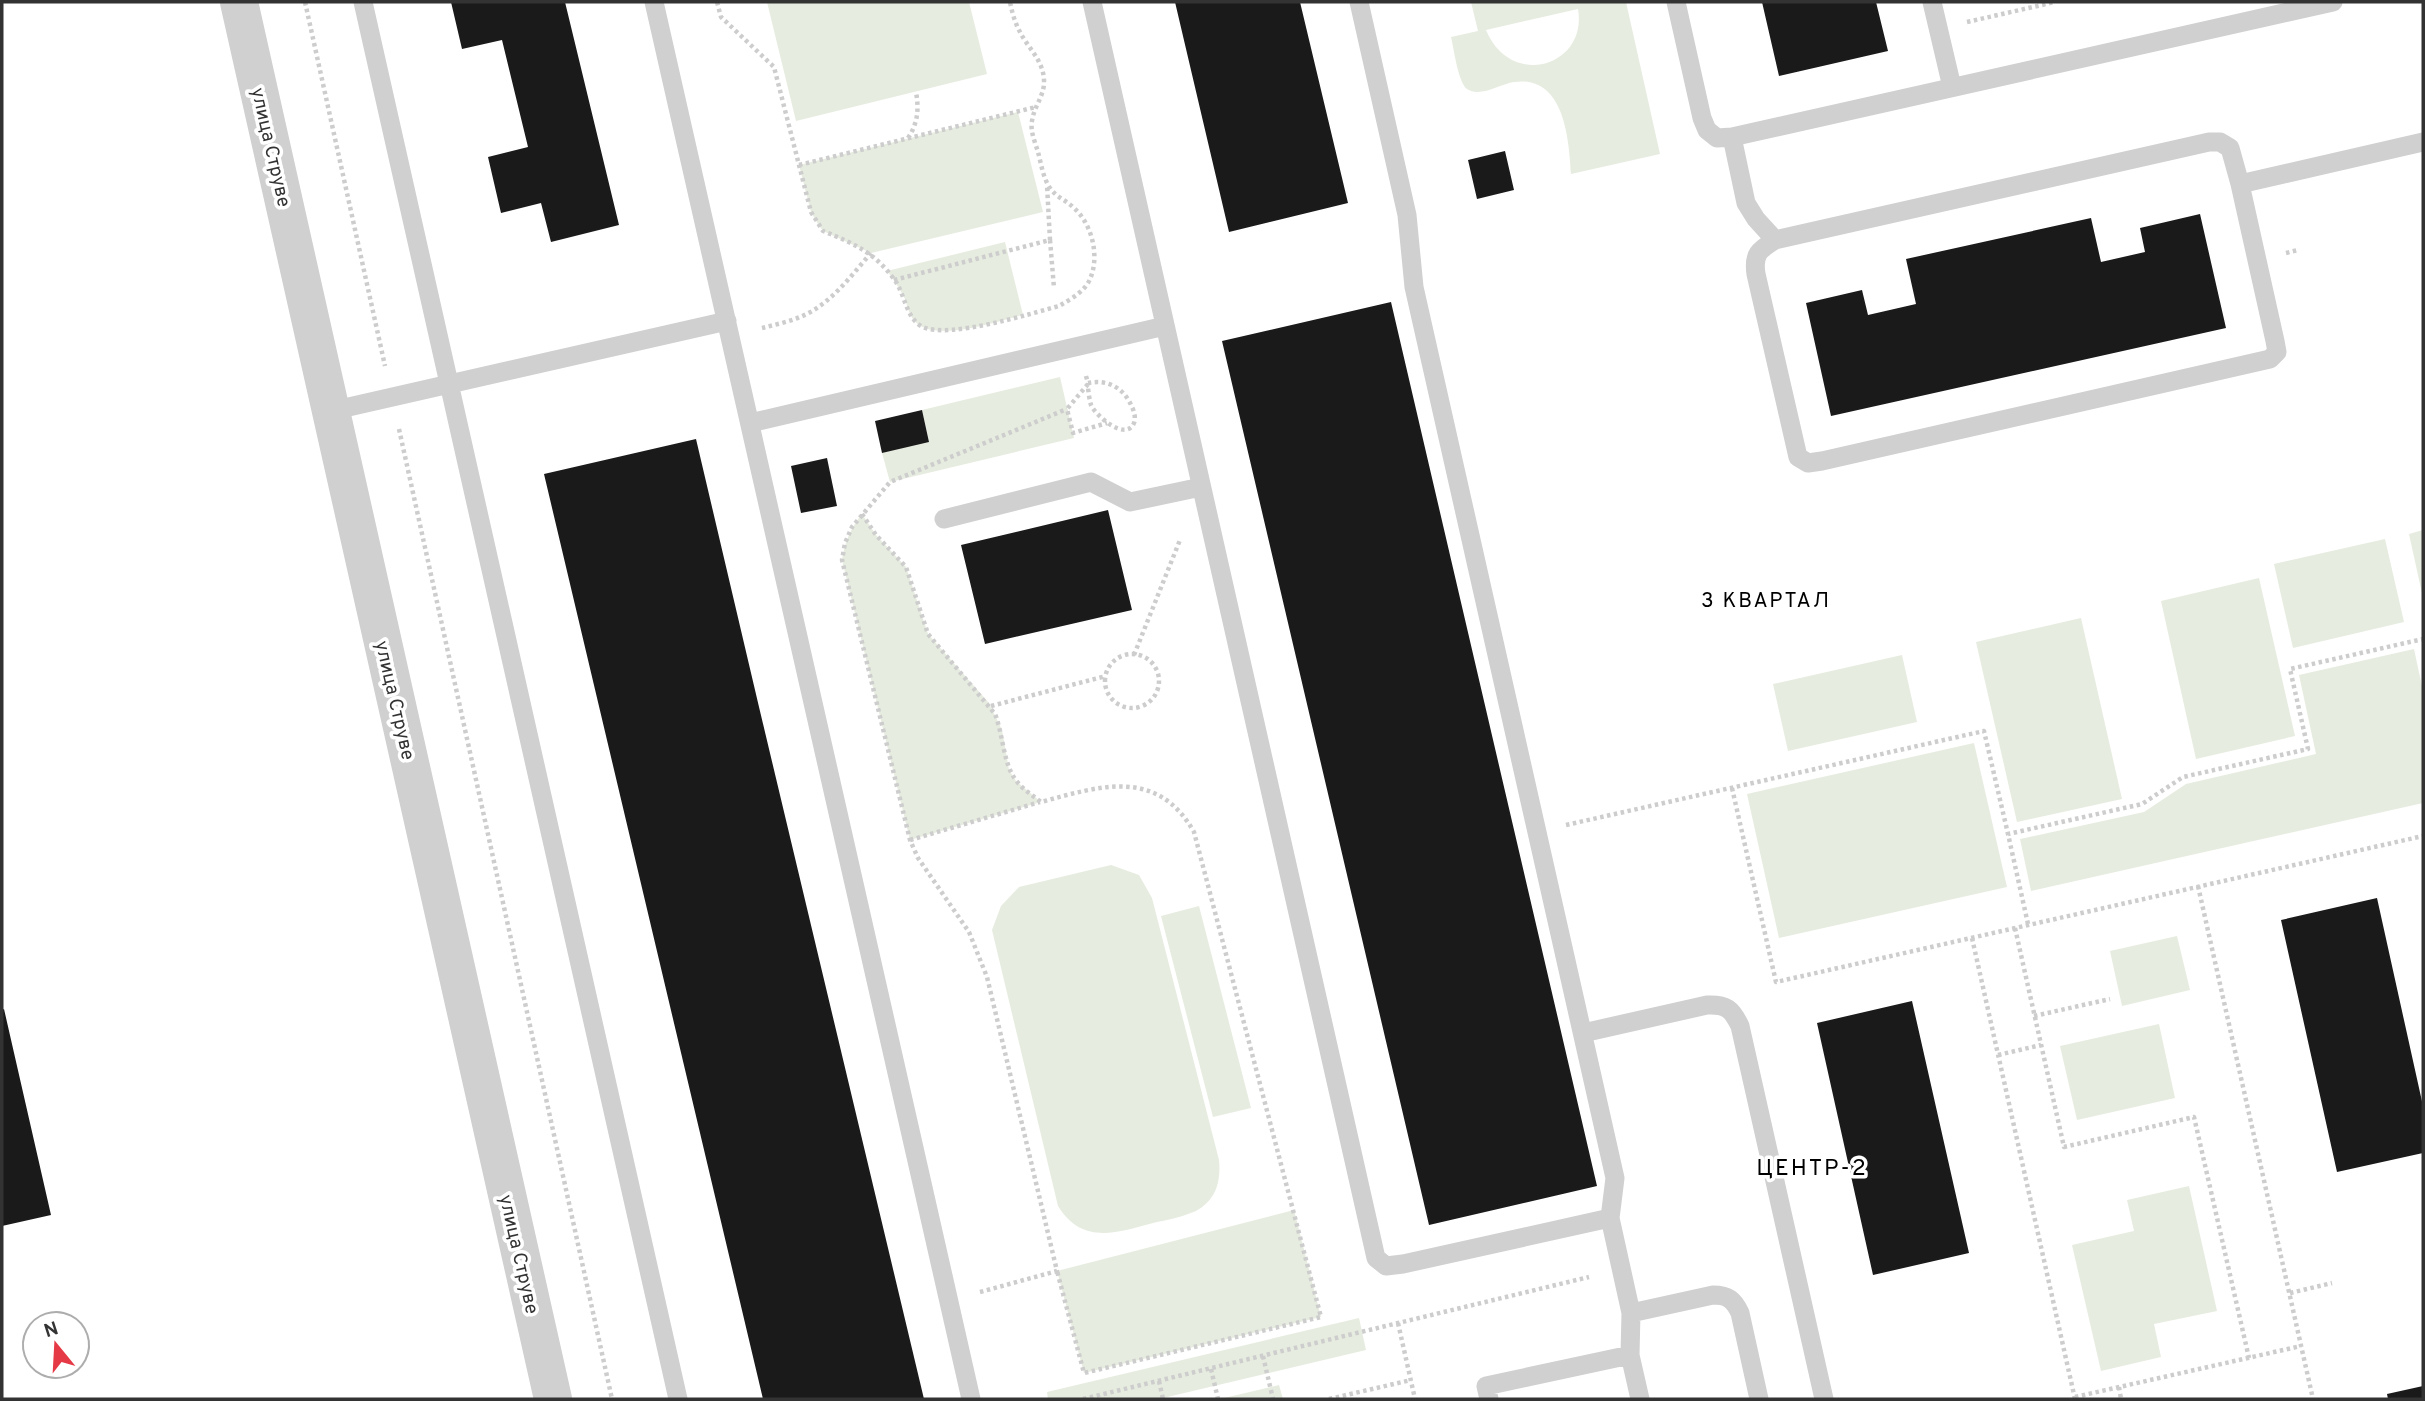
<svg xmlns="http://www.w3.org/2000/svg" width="2425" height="1401" font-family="Overpass,sans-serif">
<rect width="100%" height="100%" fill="#fff"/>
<path fill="#e6ecdf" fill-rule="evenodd" d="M 767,2 L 969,2 L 987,74 L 796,121 Z
M 1471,2 L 1626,2 L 1660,154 L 1571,174 C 1569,138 1564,75 1514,82 C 1500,84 1480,98 1467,89 C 1458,82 1454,49 1451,37 L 1478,31 ZM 1578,9 C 1588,66 1511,90 1486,30 Z
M 1018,112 L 1043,212 L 871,253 L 823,231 L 818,224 L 811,212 L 799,165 Z
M 1005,242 L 1023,315 C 998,321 930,345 913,319 C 909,314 907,305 905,299 C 900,289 894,280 887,271 Z
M 1060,377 L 1074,438 L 890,482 L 882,453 L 929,441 L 922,410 Z
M 862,514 L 876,535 L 906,567 L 928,634 L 989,703 L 1002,730 L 1009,770 L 1016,781 L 1041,802 L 910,840 L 842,560 C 845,542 850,529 862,514 Z
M 2423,530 L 2423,598 L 2409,534 Z
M 2385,539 L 2404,622 L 2293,648 L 2274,564 Z
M 2259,578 L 2295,736 L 2196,759 L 2161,601 Z
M 2081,618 L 2122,799 L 2017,822 L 1976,642 Z
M 2414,649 L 2423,691 L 2423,803 L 2031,891 L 2020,839 L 2144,812 L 2186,784 L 2316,754 L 2299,675 Z
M 1902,655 L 1917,722 L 1788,751 L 1773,684 Z
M 1974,743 L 2007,887 L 1779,938 L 1747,794 Z
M 1111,865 L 1139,875 L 1152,898 L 1219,1160 C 1221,1182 1216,1200 1196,1211 C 1182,1217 1167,1220 1153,1223 C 1116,1233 1082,1245 1058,1206 L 992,930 L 1001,906 L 1019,887 Z
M 1199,906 L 1251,1108 L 1213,1117 L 1161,916 Z
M 2177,936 L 2190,990 L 2122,1006 L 2110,951 Z
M 2159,1024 L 2175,1098 L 2077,1120 L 2060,1046 Z
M 2189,1186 L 2217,1311 L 2154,1324 L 2161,1357 L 2101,1371 L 2072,1245 L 2134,1231 L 2127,1200 Z
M 1294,1210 L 1321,1317 L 1084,1373 L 1057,1271 Z
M 1359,1318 L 1366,1350 L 1159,1399 L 1048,1399 L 1047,1392 Z
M 1279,1385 L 1283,1399 L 1220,1399 Z"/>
<path fill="#1a1a1a" d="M 451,2 L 565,2 L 619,225 L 551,242 L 541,203 L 501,213 L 488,157 L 528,147 L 502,40 L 462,49 Z
M 1175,2 L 1300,2 L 1348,203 L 1229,232 Z
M 1762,2 L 1876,2 L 1888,51 L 1779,76 Z
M 1505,151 L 1514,190 L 1477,199 L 1468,160 Z
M 2200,214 L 2226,328 L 1831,416 L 1806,303 L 1862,290 L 1868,315 L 1916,304 L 1906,259 L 2091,218 L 2101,262 L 2145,252 L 2140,228 Z
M 1391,302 L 1597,1186 L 1429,1225 L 1222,341 Z
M 922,410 L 929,442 L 882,453 L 875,421 Z
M 696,439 L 759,707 L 924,1399 L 763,1399 L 544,474 Z
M 827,458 L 837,506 L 801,513 L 791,466 Z
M 1108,510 L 1132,610 L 985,644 L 961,545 Z
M 2377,898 L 2423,1106 L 2423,1153 L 2337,1172 L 2281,920 Z
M 1912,1001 L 1969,1253 L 1873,1275 L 1817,1023 Z
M 4,1009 L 51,1215 L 2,1226 L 2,1010 Z
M 2423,1386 L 2423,1399 L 2388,1399 L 2387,1394 Z"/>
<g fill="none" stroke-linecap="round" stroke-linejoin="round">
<path stroke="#cdcdcd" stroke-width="4.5" stroke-dasharray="3.5 3.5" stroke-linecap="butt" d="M 305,2 L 385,366
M 717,2 L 721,17 L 774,67 L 811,212 L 823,231 C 855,244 876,253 896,282 C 905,296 907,320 923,327 C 949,339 1029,314 1059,306 C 1069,300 1081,294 1088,283 C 1101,260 1093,225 1074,208 C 1066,200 1057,198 1050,188 C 1043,178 1041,163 1038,152 C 1035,142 1030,131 1032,121 C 1034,106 1045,95 1044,80 C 1043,60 1028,48 1020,32 C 1015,23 1012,12 1010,2
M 1967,22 L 2055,2
M 908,138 C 918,123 919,109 916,92
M 799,165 L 1036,107
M 1050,240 L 1054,288
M 2286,253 L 2298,250
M 894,280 L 1050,240 L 1047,185
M 762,328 C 774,325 788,322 800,317 C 830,305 850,277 871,253
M 1086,376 L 1088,383 C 1108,379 1124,388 1132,407 C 1134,411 1136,418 1134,423 C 1126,442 1096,416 1091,405 C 1089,398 1088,390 1088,383
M 1088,384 L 1067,409 L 1073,433 L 1107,423
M 399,429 L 612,1399
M 862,514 L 876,535 L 906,567 L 928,634 L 995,714 C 1003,734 1003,762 1015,779 C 1022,789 1032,795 1041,802 C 1100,786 1157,767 1194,832 L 1321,1317 L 1084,1373 L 1057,1271
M1105 681a27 27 0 1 1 54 0a27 27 0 1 1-54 0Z
M 1134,655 L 1180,540
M 991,706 L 1106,676
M 1732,788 L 1776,982 L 2423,836
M 1566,825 L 1984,731 L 2008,834
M 910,840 L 1040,802
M 2198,886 L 2313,1399
M 2028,924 L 2008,834 L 2142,804 L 2183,777 L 2308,749 L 2290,669 L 2423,639
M 2015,928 L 2064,1147 L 2194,1117 L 2249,1358
M 1972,938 L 2075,1399
M 2034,1016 L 2110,999
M 1998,1055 L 2041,1045
M 980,1292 L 1057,1271 L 987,977 L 969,932 L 918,858 L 910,840 L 842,560 L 845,543 L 852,527 L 890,482 L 1067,409
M 2290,1293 L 2332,1283
M 1398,1323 L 1415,1399
M 1263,1356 L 1273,1399
M 1211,1369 L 1218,1399
M 1159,1381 L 1163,1399
M 2119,1387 L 2121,1399
M 2075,1397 L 2301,1346
M 1083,1399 L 1589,1277
M 1329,1399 L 1411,1380"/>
<path stroke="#d0d0d0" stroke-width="19" d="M 363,2 L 678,1399
M 654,2 L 971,1399
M 1092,2 L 1376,1258 L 1386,1266 L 1403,1264 L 1610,1218
M 1359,2 L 1407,215 L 1414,287 L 1615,1178 L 1610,1218 L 1631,1313 L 1713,1295 C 1728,1295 1734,1300 1740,1313 L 1759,1399
M 1676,2 L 1702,118 L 1707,130 L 1717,138 L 1732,137 L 2333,2
M 1932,2 L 1952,87
M 1732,137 L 1746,203 L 1756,219 L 1775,240
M 2240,184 L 2230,148 L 2220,142 L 2209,142 L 1775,240 C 1759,250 1753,254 1756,274 L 1798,457 L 1808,463 L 1822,461 L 2270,359 L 2277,352 L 2275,341 L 2240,184 L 2423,142
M 331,411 L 727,321
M 750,423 L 1165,326
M 944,519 L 1091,482 L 1130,502 L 1201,487
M 1583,1033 L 1707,1005 C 1726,1004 1732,1009 1740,1026 L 1824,1399
M 1631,1313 L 1630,1355 L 1640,1399
M 1489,1399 L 1486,1386 L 1630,1355"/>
<path stroke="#d0d0d0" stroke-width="38" d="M 239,2 L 553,1399"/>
</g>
<g text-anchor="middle" stroke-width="7" stroke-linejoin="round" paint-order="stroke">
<g font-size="19" fill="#333" stroke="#fff">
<text transform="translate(272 147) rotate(77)" y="7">улица Струве</text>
<text transform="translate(396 700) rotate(77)" y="7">улица Струве</text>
<text transform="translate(520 1254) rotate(77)" y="7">улица Струве</text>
</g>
<g font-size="21" letter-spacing="2" fill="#000" stroke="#fff">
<text x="1766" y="607">3 КВАРТАЛ</text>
</g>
<g font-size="23" letter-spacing="2" fill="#000" stroke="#fff">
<text x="1812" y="1175">ЦЕНТР-2</text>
</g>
</g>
<rect width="2425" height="1401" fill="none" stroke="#333333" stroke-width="7"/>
<g transform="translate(56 1345) rotate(342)"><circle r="33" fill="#ffffff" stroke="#adadad" stroke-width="2"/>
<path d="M0-5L12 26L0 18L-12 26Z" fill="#e63946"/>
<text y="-10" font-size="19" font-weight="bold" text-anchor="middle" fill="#333333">N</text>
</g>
</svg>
